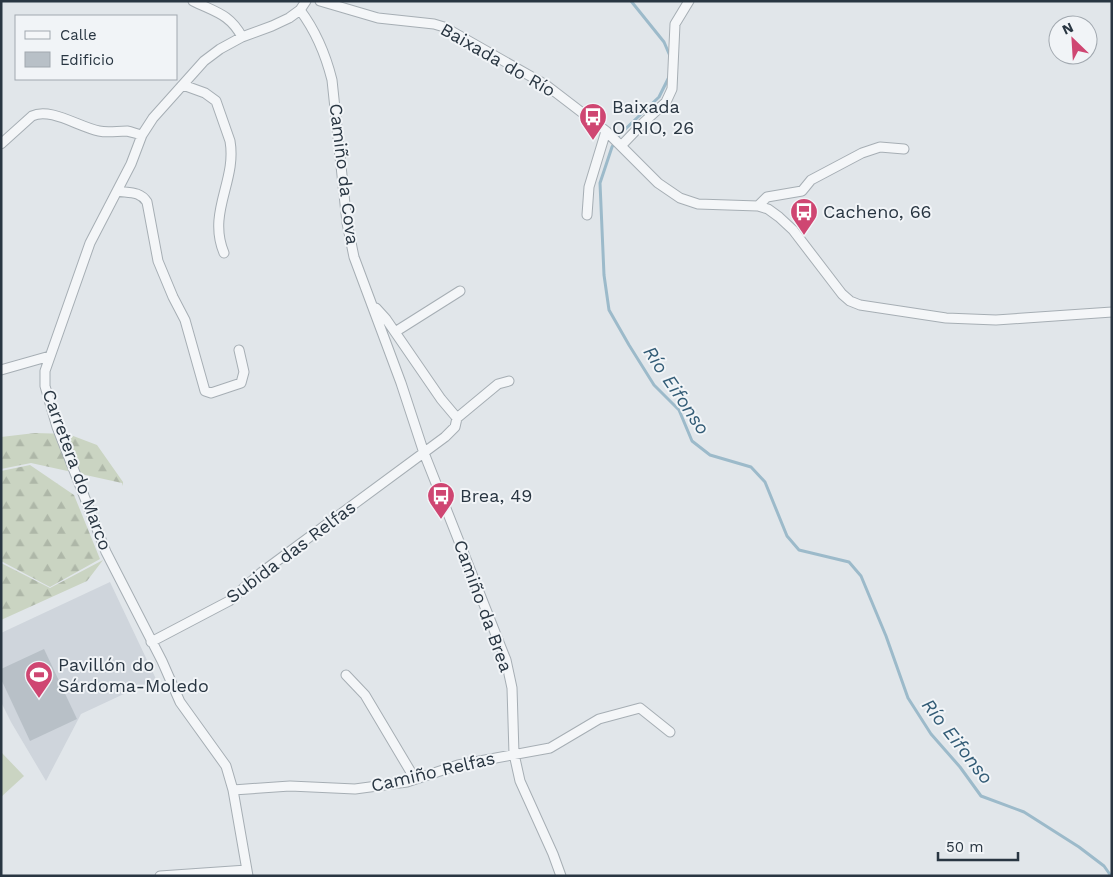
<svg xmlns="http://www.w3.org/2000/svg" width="1113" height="877" font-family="'Work Sans',sans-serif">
<defs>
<pattern id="forest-firs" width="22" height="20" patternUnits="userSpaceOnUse" patternTransform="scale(1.25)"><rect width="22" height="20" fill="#cad4c2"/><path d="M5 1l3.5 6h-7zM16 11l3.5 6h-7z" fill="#aeb7a8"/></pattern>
</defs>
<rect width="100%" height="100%" fill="#e1e6ea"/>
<path fill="#cfd5dc" d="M 110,582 L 156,679 L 81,714 L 46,781 L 11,722 L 1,702 L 1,633 Z"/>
<path fill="url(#forest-firs)" d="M 35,433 L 68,434 L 97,445 L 123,482 L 123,486 L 122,483 L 31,463 L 1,469 L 1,437 Z
M 30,465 L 74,495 L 100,559 L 50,587 L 1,561 L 1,471 Z
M 103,560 L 87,581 L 1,620 L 1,563 L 50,588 Z"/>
<path fill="#cad4c2" d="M 1,752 L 24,776 L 1,797 Z"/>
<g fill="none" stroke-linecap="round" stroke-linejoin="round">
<path stroke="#9cbaca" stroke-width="3" d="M 631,1 L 664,42 L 670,56
M 669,77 L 659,97 L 619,135 L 612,147 L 600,183 L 604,275 L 609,310 L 629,345 L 654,385 L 679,410 L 692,441 L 710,455 L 751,467 L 765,482 L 787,536 L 799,550 L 849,562 L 861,576 L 886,636 L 908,698 L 931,734 L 960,767 L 981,796 L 1024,812 L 1079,847 L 1104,866 L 1111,876"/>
</g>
<path fill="#b8c0c7" d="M 44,649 L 77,719 L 30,741 L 1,679 L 1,669 Z"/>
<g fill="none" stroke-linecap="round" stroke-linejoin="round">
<defs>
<path id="street" d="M 193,1 C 215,12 230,14 242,37
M 320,1 L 378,18 L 434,24 L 444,27 L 546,85 L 606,131 L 658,183 L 680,198 L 698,204 L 758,206 L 768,209 L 779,217 L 793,230 L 842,294 L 850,301 L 860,305 L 946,318 L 996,320 L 1112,312
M 300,10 C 315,30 326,56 332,80 L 347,223 L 354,257 L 401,383 L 424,453 L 506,660 L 512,688 L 514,754 L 520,781 L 553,854 L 561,876
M 183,85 L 205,93 L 216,101 L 230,141 C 237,181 207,212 224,253
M 1,144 L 32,116 C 50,107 79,127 99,131 C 108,133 117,131 127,131 C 132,132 137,134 142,135
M 621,146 L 643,123 L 666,102 L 672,89 L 675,24 L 689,1
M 117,191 C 129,193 140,191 147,202 L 158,261 L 173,297 L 185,320 L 205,391 L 211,393 L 241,383 L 244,372 L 239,350
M 758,206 L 767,197 L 802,191 L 811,180 L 862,153 L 880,147 L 904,149
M 587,215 L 589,187 L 606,131
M 376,308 L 386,319 L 441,399 L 457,418
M 395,332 L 460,291
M 1,370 L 50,356
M 151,642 L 229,601 L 262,572 L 445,437 L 455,427 L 457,418 L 498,384 L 509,381
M 346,675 L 365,695 L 415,779
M 233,790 L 290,786 L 355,789 L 407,782 L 458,765 L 550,748 L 599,719 L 640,708 L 670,732
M 160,876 L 247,870
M 248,876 L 233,790 L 226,766 L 180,702 L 162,661 L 106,552 L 57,427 L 45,386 L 45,371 L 90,243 L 131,164 L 142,135 L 153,118 L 204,61 L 220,49 L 242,37 L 272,26 L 289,18 L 300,10 L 306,1"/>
</defs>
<use href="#street" stroke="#a6aeb4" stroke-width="11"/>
<use href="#street" stroke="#f4f6f8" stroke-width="9"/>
</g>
<defs>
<symbol id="bus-pin" viewBox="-11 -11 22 30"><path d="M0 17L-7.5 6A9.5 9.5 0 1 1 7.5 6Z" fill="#cf4672" stroke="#f1f4f7"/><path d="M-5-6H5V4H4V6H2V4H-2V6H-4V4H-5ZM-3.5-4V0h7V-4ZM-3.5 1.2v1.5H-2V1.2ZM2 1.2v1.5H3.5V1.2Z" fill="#fff"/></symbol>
<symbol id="stadium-pin" viewBox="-11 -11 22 30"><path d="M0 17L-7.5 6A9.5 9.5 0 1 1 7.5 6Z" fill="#cf4672" stroke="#f1f4f7"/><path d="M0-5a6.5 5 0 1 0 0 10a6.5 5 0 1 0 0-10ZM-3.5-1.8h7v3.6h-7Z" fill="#fff"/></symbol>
</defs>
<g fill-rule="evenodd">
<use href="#bus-pin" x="577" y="101" width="32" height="43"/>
<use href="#bus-pin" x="788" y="196" width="32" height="43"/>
<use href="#bus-pin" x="425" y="480" width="32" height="43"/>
<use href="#stadium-pin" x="23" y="659" width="32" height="43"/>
</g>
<g text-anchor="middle" stroke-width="4" stroke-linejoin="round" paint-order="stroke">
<g font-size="18" fill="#293642" stroke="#f1f4f7">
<text transform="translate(498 60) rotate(30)" y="6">Baixada do Río</text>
<text transform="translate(344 174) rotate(83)" y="6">Camiño da Cova</text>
<text transform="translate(77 470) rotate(70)" y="6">Carretera do Marco</text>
<text transform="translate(291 552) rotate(-37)" y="6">Subida das Relfas</text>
<text transform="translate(483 606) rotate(70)" y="6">Camiño da Brea</text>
<text transform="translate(433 772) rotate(-13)" y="6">Camiño Relfas</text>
</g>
<g font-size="18" fill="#293642" stroke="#f1f4f7" text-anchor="start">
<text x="612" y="113">Baixada<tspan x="612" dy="21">O RIO, 26</tspan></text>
<text x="823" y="218">Cacheno, 66</text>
<text x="460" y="502">Brea, 49</text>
<text x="58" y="671">Pavillón do<tspan x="58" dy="21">Sárdoma-Moledo</tspan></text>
</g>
<g font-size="19" font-style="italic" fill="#335c76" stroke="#f1f4f7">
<text transform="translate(677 390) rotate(56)" y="7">Río Eifonso</text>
<text transform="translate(958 741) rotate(52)" y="7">Río Eifonso</text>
</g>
</g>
<rect width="1113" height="877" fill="none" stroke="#293642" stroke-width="5"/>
<rect x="15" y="15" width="162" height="65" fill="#f1f4f7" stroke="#a1a8af"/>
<rect x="25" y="31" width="25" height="8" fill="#f4f6f8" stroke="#a1a8af"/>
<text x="60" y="40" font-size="15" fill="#293642">Calle</text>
<rect x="25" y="52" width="25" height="15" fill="#b8c0c7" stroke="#a1a8af"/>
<text x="60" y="65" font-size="15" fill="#293642">Edificio</text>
<g transform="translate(1073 40) rotate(335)"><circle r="24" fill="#f1f4f7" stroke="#a1a8af"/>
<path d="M0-4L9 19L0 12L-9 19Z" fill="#cf4672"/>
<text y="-8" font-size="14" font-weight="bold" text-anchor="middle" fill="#293642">N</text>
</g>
<path d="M938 852v8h80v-8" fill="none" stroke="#293642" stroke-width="2.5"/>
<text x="946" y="852" font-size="15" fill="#293642" stroke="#f1f4f7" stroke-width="4" paint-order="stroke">50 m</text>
</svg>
